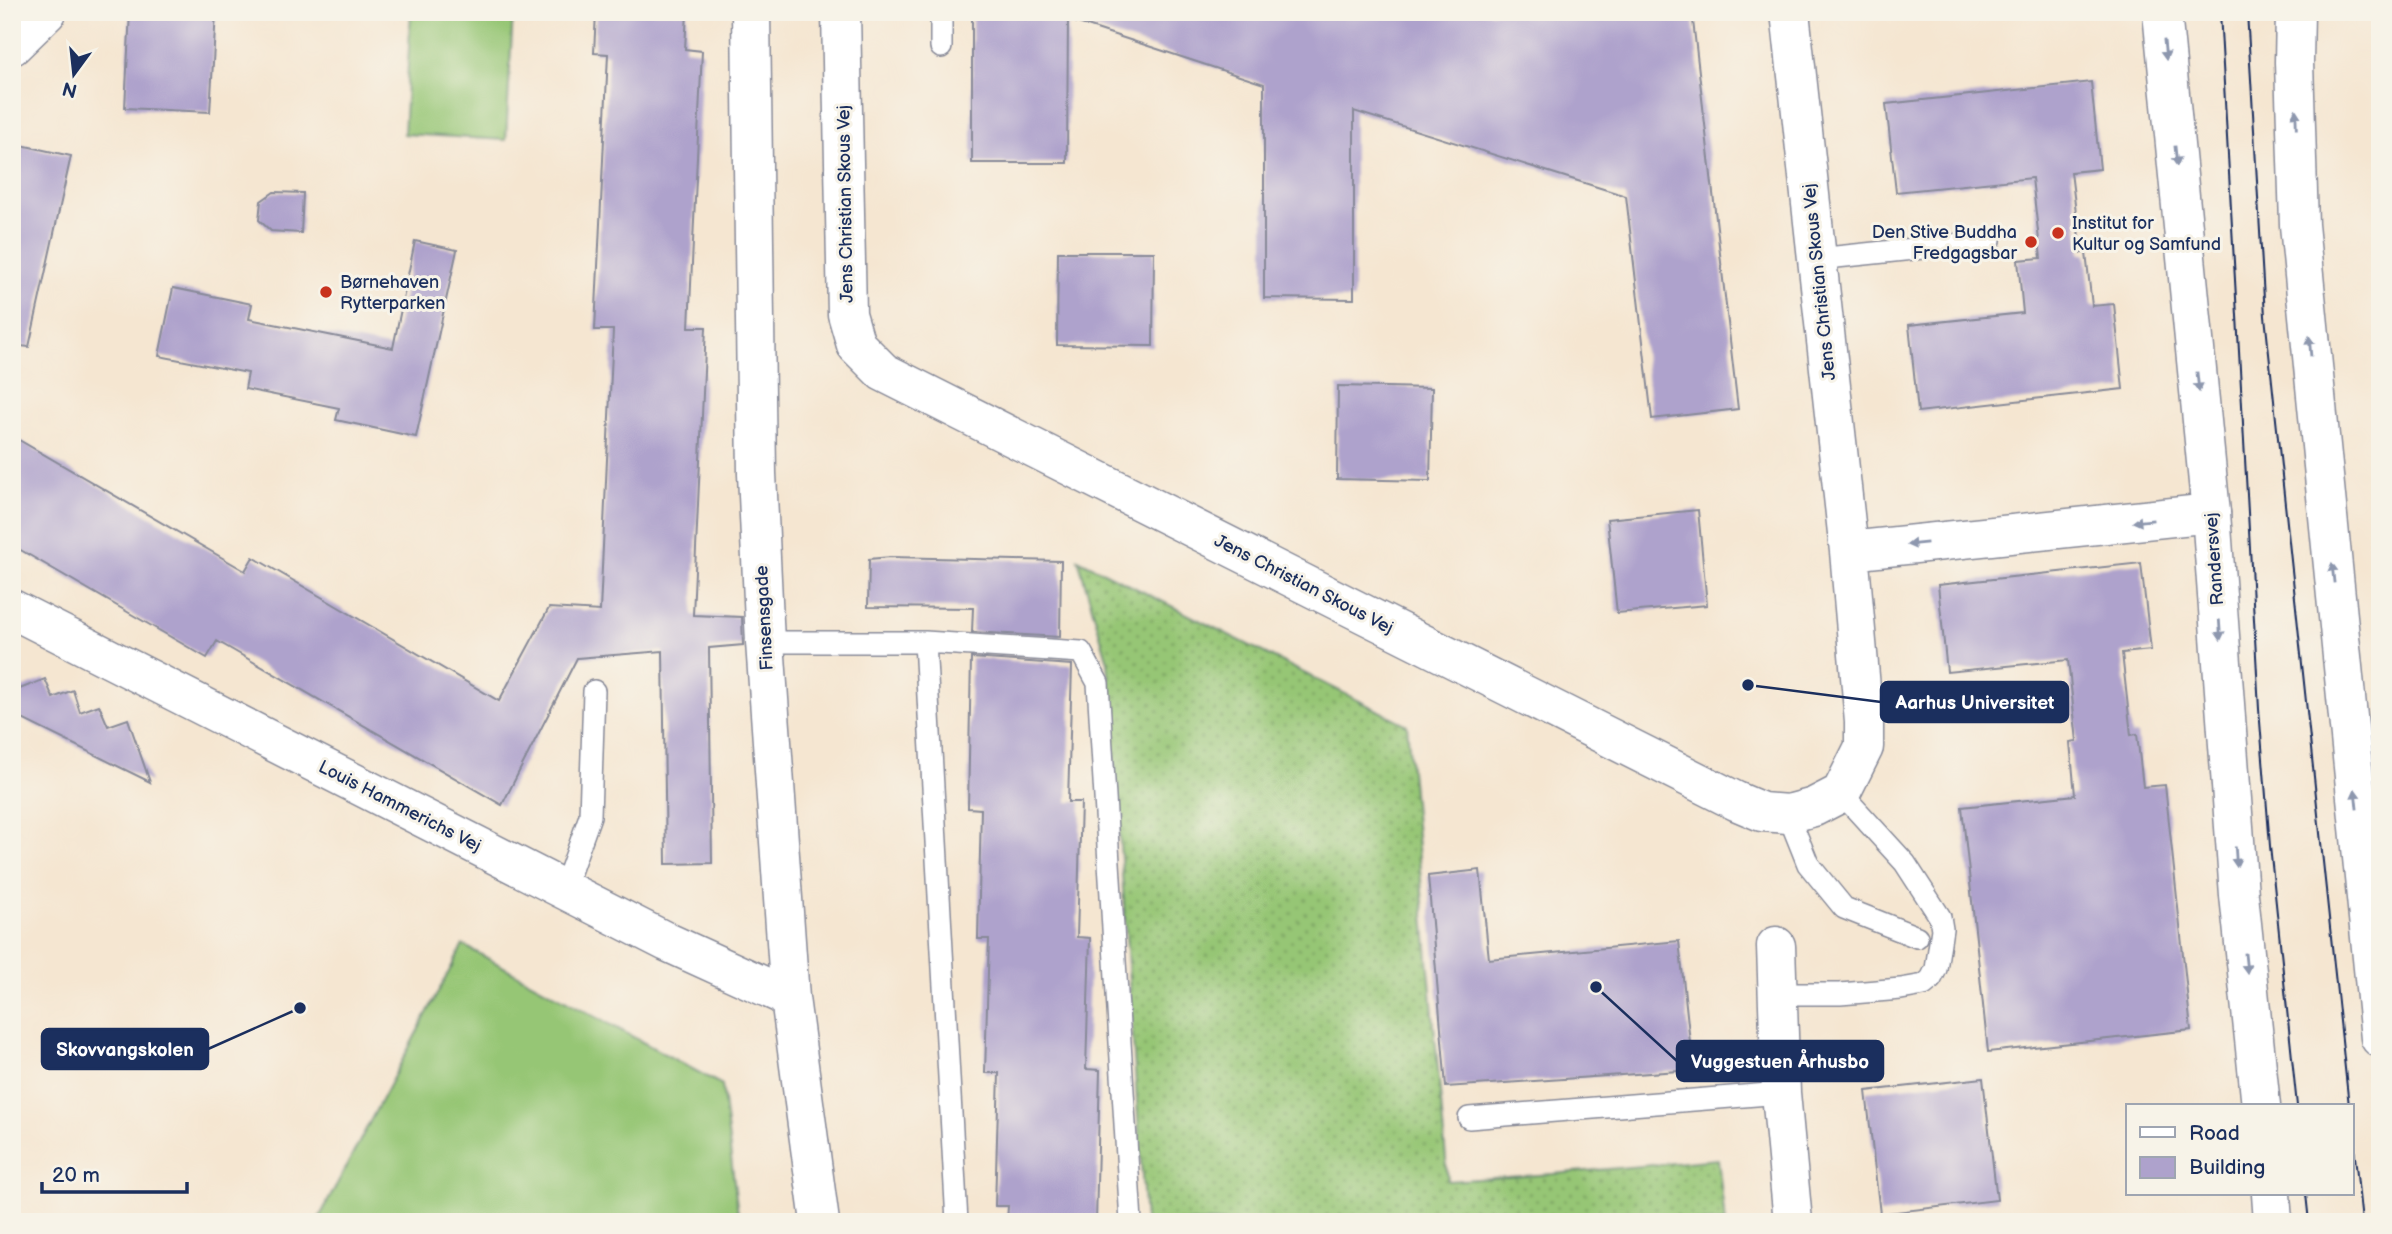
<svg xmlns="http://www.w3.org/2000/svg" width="2392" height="1234" font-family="'Balsamiq Sans',sans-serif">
<defs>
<pattern id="grass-dots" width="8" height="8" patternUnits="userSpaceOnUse" patternTransform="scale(1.75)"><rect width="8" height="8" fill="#96c675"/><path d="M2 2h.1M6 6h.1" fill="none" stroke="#7aa163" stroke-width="1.8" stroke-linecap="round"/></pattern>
</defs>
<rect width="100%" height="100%" fill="#f7f3e8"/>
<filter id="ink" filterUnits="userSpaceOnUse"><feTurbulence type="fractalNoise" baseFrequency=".0143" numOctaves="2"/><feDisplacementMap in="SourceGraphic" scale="14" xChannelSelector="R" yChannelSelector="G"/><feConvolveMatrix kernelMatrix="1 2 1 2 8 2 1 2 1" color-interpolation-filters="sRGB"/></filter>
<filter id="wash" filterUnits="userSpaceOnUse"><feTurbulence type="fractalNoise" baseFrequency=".00686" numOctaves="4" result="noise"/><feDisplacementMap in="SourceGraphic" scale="28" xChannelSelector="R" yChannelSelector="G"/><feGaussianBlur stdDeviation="1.57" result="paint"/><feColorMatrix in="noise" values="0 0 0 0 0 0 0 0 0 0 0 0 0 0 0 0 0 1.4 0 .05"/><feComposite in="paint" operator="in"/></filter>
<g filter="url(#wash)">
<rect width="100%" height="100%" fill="#f5e6d1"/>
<path fill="url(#grass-dots)" stroke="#587a6a" stroke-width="2" d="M 1078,559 L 1407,725 L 1448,1181 L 1553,1174 L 1718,1159 L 1725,1222 L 1145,1222 L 1108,662 Z"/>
<path fill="#96c675" stroke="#587a6a" stroke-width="2" d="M 411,12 L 513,12 L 506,140 L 404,134 Z
M 463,945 L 722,1085 L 739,1222 L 317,1222 Z"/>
<g id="blocks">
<path fill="#aea2cc" d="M 130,12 L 216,12 L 210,112 L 125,108 Z
M 596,12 L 687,12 L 685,49 L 702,51 L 689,327 L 706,327 L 693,615 L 742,617 L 743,645 L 709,648 L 712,863 L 666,864 L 663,651 L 577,658 L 502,805 L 217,641 L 207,658 L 12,545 L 12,436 L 245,571 L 253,557 L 499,701 L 549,608 L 600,611 L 613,330 L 595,330 L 608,54 L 594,53 Z
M 972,12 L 1068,12 L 1067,163 L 972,163 Z
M 1070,12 L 1692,12 L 1738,409 L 1652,419 L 1626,196 L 1354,111 L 1354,299 L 1264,298 L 1264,84 L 1069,20 Z
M 2091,82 L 2100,169 L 2071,172 L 2081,253 L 2086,253 L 2092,306 L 2114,304 L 2123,389 L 1918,412 L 1909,325 L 2023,313 L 2018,260 L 2041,258 L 2032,178 L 1896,192 L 1886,104 Z
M 12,143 L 71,156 L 29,347 L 12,345 Z
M 274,192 L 303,193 L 301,233 L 271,231 L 259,220 L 261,201 Z
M 415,241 L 457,250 L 416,437 L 336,420 L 339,408 L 245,389 L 248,373 L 159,356 L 173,288 L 252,304 L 249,319 L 393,348 Z
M 1058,252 L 1154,252 L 1153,346 L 1057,345 Z
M 1338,386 L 1432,388 L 1430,481 L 1337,479 Z
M 1698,510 L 1707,605 L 1617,613 L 1607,519 Z
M 891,557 L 1061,561 L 1060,637 L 972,632 L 973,608 L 868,607 L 869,559 Z
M 2141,563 L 2151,650 L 2122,653 L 2131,735 L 2137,734 L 2143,787 L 2165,785 L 2191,1030 L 1988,1052 L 1962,807 L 2075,795 L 2070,742 L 2077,741 L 2068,660 L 1947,672 L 1938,585 Z
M 971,658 L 1072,665 L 1068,802 L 1081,802 L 1077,937 L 1090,938 L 1086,1069 L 1100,1070 L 1096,1222 L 1007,1222 L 1008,1206 L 995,1206 L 999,1073 L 985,1073 L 989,939 L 978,939 L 981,809 L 968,808 Z
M 45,679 L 53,698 L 73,690 L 80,712 L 99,705 L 108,726 L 128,719 L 150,782 L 12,714 L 12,692 Z
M 1480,870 L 1489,959 L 1679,941 L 1693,1070 L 1446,1087 L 1428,876 Z
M 1983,1078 L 1997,1200 L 1880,1214 L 1866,1091 Z"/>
</g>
</g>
<g filter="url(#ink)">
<use href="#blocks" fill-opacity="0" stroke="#888a98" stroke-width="2"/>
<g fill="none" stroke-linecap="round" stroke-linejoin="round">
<defs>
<path id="service" d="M 941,47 L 941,12
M 1817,259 L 1990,241
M 765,642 L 925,642 L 957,1222
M 925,642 L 1081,652 L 1098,683 L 1131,1222
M 1788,814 L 1808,864 L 1844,908 L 1917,937
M 564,889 L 590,816 L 594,691
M 1778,994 L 1840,994 L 1901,989 L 1924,985 L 1931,979 L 1936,969 L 1942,929 L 1940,917 L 1905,863 L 1841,793
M 1469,1118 L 1781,1093"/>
<path id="minor" d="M 751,12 L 757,474 L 765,642 L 790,998 L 820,1222
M 841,12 L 847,314 L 856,345 L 883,372 L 1736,801 L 1762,812 L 1788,814 L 1814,807 L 1841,793 L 1864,747 L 1864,722 L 1849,551 L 1790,12
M 12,46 L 47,12
M 1849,551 L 2211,513
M 12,609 L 667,942 L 790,998
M 1776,946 L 1781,1093 L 1793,1222"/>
<path id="tertiary" d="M 2162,12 L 2211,513 L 2239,895 L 2261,1106
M 2295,12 L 2294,62 L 2299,225 L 2380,1038
M 2271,1194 L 2273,1222"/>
</defs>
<use href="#service" stroke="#888a98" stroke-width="24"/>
<use href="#minor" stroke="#888a98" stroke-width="41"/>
<use href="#tertiary" stroke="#888a98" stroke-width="41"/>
<use href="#service" stroke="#fff" stroke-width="21"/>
<use href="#minor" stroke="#fff" stroke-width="38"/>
<use href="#tertiary" stroke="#fff" stroke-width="38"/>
<path stroke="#1b2f5e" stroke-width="2" d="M 2220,12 L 2259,709 L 2270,846 L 2297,1106
M 2247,12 L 2265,316 L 2349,1106
M 2352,1128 L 2362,1222
M 2306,1194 L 2309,1222"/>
</g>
<defs><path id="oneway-solid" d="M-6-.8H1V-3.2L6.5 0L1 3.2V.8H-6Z" transform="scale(1.75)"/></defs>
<g fill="#8d97ae">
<use href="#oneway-solid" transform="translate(2165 50) rotate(84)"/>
<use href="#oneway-solid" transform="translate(2296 119) rotate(-92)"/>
<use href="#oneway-solid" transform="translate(2176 156) rotate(84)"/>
<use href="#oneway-solid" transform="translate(2310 346) rotate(-95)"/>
<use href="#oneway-solid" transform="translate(2198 382) rotate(84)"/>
<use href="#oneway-solid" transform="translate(2143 521) rotate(174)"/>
<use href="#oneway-solid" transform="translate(1917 544) rotate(174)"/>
<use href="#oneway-solid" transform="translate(2333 573) rotate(-96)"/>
<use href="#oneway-solid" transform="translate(2220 630) rotate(86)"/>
<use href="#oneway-solid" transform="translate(2356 799) rotate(-96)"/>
<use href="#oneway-solid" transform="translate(2236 857) rotate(86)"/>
<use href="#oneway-solid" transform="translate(2246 963) rotate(84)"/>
</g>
</g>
<g fill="#c8321e" stroke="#f7f3e8" stroke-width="2.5">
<circle cx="2058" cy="233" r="7"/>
<circle cx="2031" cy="242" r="7"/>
<circle cx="326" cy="292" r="7"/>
</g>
<g text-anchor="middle" stroke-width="6" stroke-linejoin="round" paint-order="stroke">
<g font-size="18" fill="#1b2f5e" stroke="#f7f3e8">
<text transform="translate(845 204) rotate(-91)" y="6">Jens Christian Skous Vej</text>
<text transform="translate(1819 282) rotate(-96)" y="6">Jens Christian Skous Vej</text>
<text transform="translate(2214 559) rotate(-94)" y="6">Randersvej</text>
<text transform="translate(1304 584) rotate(27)" y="6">Jens Christian Skous Vej</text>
<text transform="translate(764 618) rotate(-93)" y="6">Finsensgade</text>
<text transform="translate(400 806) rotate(27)" y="6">Louis Hammerichs Vej</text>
</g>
<g font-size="18" fill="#1b2f5e" stroke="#f7f3e8" text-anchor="start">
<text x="2072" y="229">Institut for<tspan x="2072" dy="21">Kultur og Samfund</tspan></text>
<text x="2017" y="238" text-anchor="end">Den Stive Buddha<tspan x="2017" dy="21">Fredgagsbar</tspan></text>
<text x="340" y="288">Børnehaven<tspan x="340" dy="21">Rytterparken</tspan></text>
</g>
</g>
<path fill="none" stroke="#1b2f5e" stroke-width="2.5" d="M1748 685L1881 702M300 1008L208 1049M1596 987L1677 1061"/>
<g fill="#1b2f5e" stroke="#f7f3e8" stroke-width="2.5">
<circle cx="1748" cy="685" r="7"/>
<circle cx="300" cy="1008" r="7"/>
<circle cx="1596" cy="987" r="7"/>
</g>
<g fill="#1b2f5e" stroke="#1b2f5e" stroke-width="2.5">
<rect x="1881" y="682" width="187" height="40" rx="7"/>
<rect x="42" y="1029" width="166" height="40" rx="7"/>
<rect x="1677" y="1041" width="206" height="40" rx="7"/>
</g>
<g font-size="19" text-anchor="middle" font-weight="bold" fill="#fff">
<text x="1975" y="709">Aarhus Universitet</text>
<text x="125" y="1056">Skovvangskolen</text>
<text x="1780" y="1068">Vuggestuen Århusbo</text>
</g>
<rect width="2392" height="1234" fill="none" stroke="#f7f3e8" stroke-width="42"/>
<rect x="2126" y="1104" width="228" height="91" fill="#f7f3e8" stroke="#9fa5b1" stroke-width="2"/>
<rect x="2140" y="1127" width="35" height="10" fill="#ffffff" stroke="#9fa5b1" stroke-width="2"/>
<text x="2189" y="1140" font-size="21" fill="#1b2f5e">Road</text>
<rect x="2140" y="1157" width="35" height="21" fill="#aea2cc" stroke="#9fa5b1" stroke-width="2"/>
<text x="2189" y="1174" font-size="21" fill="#1b2f5e">Building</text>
<g transform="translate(74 74) rotate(195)" stroke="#f7f3e8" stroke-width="5" paint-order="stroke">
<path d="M0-5L12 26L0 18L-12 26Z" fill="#1b2f5e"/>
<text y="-10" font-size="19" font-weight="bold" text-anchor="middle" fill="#1b2f5e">N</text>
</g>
<path d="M42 1182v10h145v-10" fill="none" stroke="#1b2f5e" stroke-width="3.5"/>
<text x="52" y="1182" font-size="21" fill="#1b2f5e" stroke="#f7f3e8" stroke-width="5" paint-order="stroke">20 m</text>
</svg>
